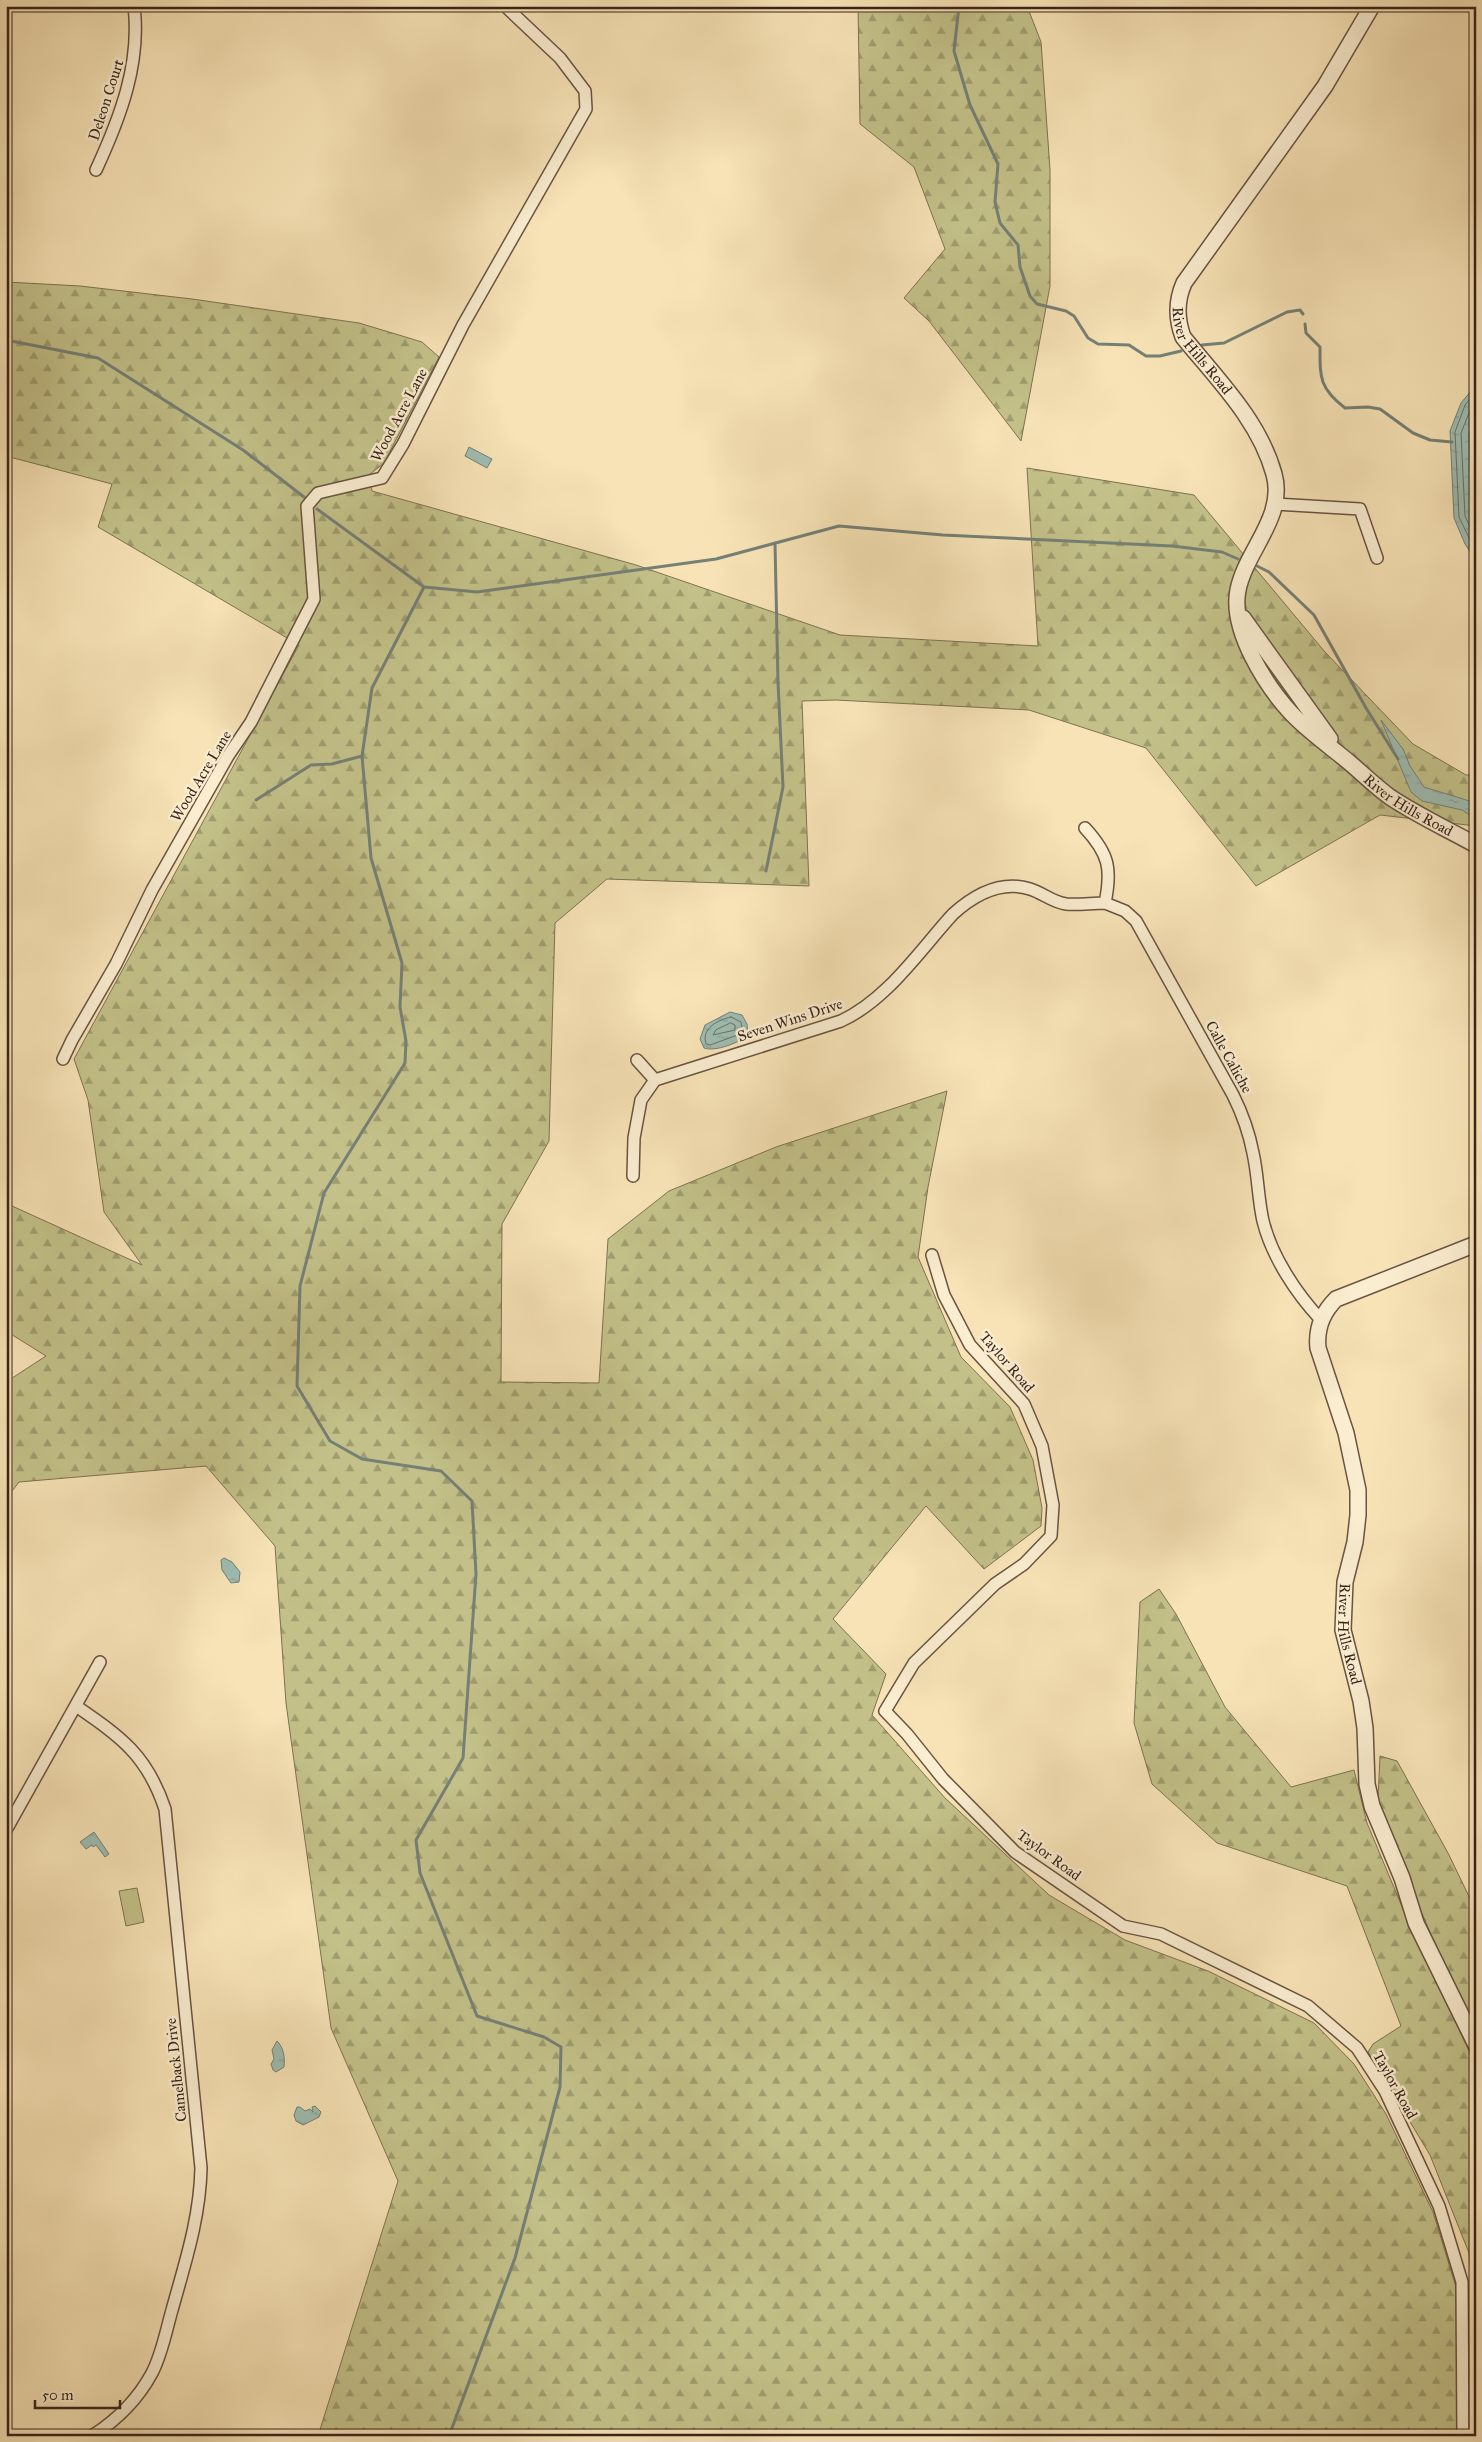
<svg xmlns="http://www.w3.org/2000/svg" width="1482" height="2442" font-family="'IM FELL Great Primer',serif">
<defs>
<pattern id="forest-firs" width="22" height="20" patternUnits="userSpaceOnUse" patternTransform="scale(1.25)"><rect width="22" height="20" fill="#c3c189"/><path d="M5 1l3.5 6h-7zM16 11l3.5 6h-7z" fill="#9f9d6f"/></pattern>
<pattern id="water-ripples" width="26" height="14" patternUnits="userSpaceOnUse" patternTransform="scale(1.25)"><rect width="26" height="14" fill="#9ebdb2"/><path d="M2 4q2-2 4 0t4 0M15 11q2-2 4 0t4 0" fill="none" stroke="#89a298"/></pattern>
</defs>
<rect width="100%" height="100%" fill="#f7e3b6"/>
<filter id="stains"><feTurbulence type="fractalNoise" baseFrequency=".004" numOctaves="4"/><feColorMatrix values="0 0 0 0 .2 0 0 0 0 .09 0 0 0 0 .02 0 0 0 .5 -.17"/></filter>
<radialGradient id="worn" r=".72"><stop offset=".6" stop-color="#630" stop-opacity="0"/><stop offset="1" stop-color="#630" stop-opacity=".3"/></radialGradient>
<path fill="#c3c189" stroke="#7e7252" d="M 137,1888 L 144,1922 L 126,1926 L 119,1891 Z"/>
<path fill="url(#forest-firs)" stroke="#7e7252" d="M 858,6 L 1027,6 L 1041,42 L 1050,170 L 1050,286 L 1021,441 L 929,321 L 904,298 L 945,249 L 914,167 L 860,124 Z
M 6,282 L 80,286 L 192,299 L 359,323 L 422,342 L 439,357 L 384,463 L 369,475 L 372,491 L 636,565 L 840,635 L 1038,646 L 1027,468 L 1194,495 L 1325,652 L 1413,744 L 1466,775 L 1476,775 L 1476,826 L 1380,815 L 1256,886 L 1146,748 L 1029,710 L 836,700 L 802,701 L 809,886 L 607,879 L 555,923 L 549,1141 L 502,1224 L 501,1382 L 599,1383 L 608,1239 L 669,1191 L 776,1147 L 947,1091 L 928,1187 L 918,1257 L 961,1357 L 1010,1407 L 1033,1460 L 1042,1508 L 1041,1526 L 984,1569 L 926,1506 L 833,1619 L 886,1674 L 872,1715 L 945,1798 L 1049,1895 L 1125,1940 L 1208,1971 L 1314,2023 L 1354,2064 L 1386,2114 L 1433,2212 L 1456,2287 L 1457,2436 L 318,2436 L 398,2181 L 331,2028 L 286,1703 L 275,1546 L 206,1466 L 19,1482 L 6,1499 L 6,1382 L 46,1356 L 6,1331 L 6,1217 L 12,1206 L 142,1265 L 104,1212 L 88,1100 L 74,1059 L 299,645 L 98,527 L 112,484 L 6,456 Z
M 1159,1589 L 1176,1614 L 1225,1707 L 1291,1787 L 1354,1770 L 1367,1823 L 1403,1909 L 1476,2066 L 1476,2436 L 1470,2436 L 1470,2431 L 1476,2335 L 1469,2253 L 1430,2155 L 1368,2052 L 1373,2044 L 1401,2026 L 1347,1886 L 1217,1843 L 1152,1784 L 1134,1723 L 1140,1602 Z
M 1380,1756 L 1397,1761 L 1448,1853 L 1476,1911 L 1476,2035 L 1422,1914 L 1378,1800 Z"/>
<path fill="url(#water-ripples)" stroke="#758076" d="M 1476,385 L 1476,561 L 1465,544 L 1454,518 L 1450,431 L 1461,403 Z
M 469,447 L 492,459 L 487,468 L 465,456 Z
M 1381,720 L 1403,749 L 1410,766 L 1424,787 L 1476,803 L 1476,819 L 1462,810 L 1422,801 L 1411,792 Z
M 730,1012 L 742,1015 L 747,1024 L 748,1035 C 739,1043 715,1052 704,1048 L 700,1039 L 705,1025 Z
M 224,1558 L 232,1562 L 240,1572 L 239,1582 L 231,1583 L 222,1570 L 221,1560 Z
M 94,1832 L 109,1854 L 105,1857 L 96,1845 L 93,1847 L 92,1845 L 86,1849 L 80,1842 Z
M 277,2041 C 284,2048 285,2058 284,2067 L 276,2072 L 273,2070 L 271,2064 L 274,2059 L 272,2050 Z
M 315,2106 L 321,2112 L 319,2117 L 303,2125 L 296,2121 L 294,2115 L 297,2107 L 300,2107 L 305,2111 L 310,2109 L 313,2112 L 312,2107 Z"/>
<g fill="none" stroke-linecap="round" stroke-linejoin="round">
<path stroke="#6b7066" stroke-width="1" d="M 1476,392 L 1465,405 L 1455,432 L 1459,517 L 1476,552
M 1476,402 L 1471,408 L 1461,433 L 1465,516 L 1476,540
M 1476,416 L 1469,434 L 1472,514 L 1476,523
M 731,1017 L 741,1022 L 743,1033 L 710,1045 L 706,1044 C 701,1028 718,1020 731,1017 Z
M 731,1023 L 735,1025 L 735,1030 L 713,1035 L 716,1030 Z"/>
<path stroke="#758076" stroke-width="3" d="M 959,6 L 954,51 L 970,105 L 998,164 L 995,202 L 1000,223 L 1018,245 L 1020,267 L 1030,296 L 1037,304 L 1066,311 L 1074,316 L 1088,338 L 1098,344 L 1129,345 L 1146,356 L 1160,356 L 1181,351
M 1305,324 L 1306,333 L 1320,347 C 1320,377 1319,388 1345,408 L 1368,407 L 1380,409 L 1413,433 L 1430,440 L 1452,442
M 6,340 L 98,358 L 243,450 L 304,497
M 1202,345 L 1224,343 L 1287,312 L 1300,310 L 1303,314
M 317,509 L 424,587 L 477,592 L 716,559 L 839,526 L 943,535 L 1172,546 L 1222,552 L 1238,559
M 1253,564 L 1269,572 L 1314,615 L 1366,708 L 1398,759
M 424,587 L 372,688 L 362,756 L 371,858 L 402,963 L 400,1007 L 406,1041 L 405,1063 L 324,1193 L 300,1286 L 297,1386 L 330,1441 L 362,1459 L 441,1471 L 472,1501 L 476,1574 L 463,1758 L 416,1840 L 420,1873 L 477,2016 L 544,2037 L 561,2047 L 560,2087 L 515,2258 L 449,2436
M 256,800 L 311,765 L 332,764 L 362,756
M 766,871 L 783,787 L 778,682 L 775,543"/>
<defs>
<path id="minor" d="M 96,170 C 120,118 141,64 134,6
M 1275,504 L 1360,509 L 1377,558
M 1085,828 C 1109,854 1112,869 1105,903 L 1125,911 L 1136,921 L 1233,1095 C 1242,1113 1249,1132 1253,1153 C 1258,1175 1258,1199 1263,1221 C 1272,1257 1296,1293 1321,1320
M 63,1059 L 72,1040 L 116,964 L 152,890 L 228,756 L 251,722 L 314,599 L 307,506 L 318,493 L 382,478 L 403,444 L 463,325 L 586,109 L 585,91 L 560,58 L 505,6
M 637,1060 L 655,1080
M 633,1176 L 634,1138 L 641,1100 L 655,1080 L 841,1021 C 887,1000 920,950 953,914 C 974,895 1001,880 1030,889 C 1043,893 1052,902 1066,904 C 1079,905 1092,903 1105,903
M 932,1255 L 944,1295 L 970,1345 L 1024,1404 L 1042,1446 L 1053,1505 L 1051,1536 L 1024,1564 L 995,1584 L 914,1663 L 885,1711 L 907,1734 L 943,1779 L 1015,1852 L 1123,1926 L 1161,1934 L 1308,2006 L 1357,2048 L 1385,2091 L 1439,2206 L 1462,2282 L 1463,2436
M 76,1706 C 121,1737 147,1755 165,1809 L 201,2168 C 200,2218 185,2263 172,2310 C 166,2331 162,2354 152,2373 C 138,2399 117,2420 92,2436
M 6,1830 L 100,1662"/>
<g id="tertiary">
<path id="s1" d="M 1372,6 L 1325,86 L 1184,283 C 1176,301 1176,318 1183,337 C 1217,379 1259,420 1274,474 C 1286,517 1246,550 1238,590 C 1230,630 1266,686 1292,714 C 1309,732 1331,747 1350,763 C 1363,774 1376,787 1390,797 C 1417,815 1447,829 1476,845"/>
<path d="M 1243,618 L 1330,739"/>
<path id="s2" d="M 1476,1244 L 1336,1299 C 1322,1313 1316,1329 1318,1348 L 1346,1433 L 1358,1490 L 1358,1515 L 1355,1542 L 1345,1582 L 1343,1630 L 1361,1701 L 1365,1728 L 1367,1784 L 1372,1806 L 1402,1878 L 1416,1923 L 1476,2045"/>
</g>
</defs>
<use href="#minor" stroke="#685442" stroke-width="14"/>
<use href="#tertiary" stroke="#685442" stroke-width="18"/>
<use href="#minor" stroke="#faedd0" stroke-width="11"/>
<use href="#tertiary" stroke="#faedd0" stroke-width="15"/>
</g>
<g text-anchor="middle" stroke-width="5" stroke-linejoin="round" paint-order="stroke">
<g font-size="15" fill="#38241b" stroke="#faedd0">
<text transform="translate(106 100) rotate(-72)" y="5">Deleon Court</text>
<text dy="5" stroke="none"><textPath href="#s1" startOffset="411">River Hills Road</textPath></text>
<text transform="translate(399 415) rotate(-62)" y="5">Wood Acre Lane</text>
<text transform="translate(201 776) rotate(-59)" y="5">Wood Acre Lane</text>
<text dy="5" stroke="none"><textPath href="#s1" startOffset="968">River Hills Road</textPath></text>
<text transform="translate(790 1020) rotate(-18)" y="5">Seven Wins Drive</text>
<text transform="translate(1229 1057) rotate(61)" y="5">Calle Caliche</text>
<text transform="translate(1007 1362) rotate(49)" y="5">Taylor Road</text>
<text dy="5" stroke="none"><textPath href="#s2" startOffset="498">River Hills Road</textPath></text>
<text transform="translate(1049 1855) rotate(36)" y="5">Taylor Road</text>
<text transform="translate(176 2070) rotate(-96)" y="5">Camelback Drive</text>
<text transform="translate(1395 2085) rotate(61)" y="5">Taylor Road</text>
</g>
</g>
<rect width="1482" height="2442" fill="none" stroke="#f7e3b6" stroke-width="25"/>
<rect x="8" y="8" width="1467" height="2427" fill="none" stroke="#38241b" stroke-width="2.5"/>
<rect x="12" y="12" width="1457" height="2417" fill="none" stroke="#38241b"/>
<path d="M35 2400v8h85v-8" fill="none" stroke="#38241b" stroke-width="2.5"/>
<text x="42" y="2400" font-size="15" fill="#38241b" stroke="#faedd0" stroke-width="4" paint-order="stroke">50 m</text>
<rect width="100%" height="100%" filter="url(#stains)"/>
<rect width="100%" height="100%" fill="url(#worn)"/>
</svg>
